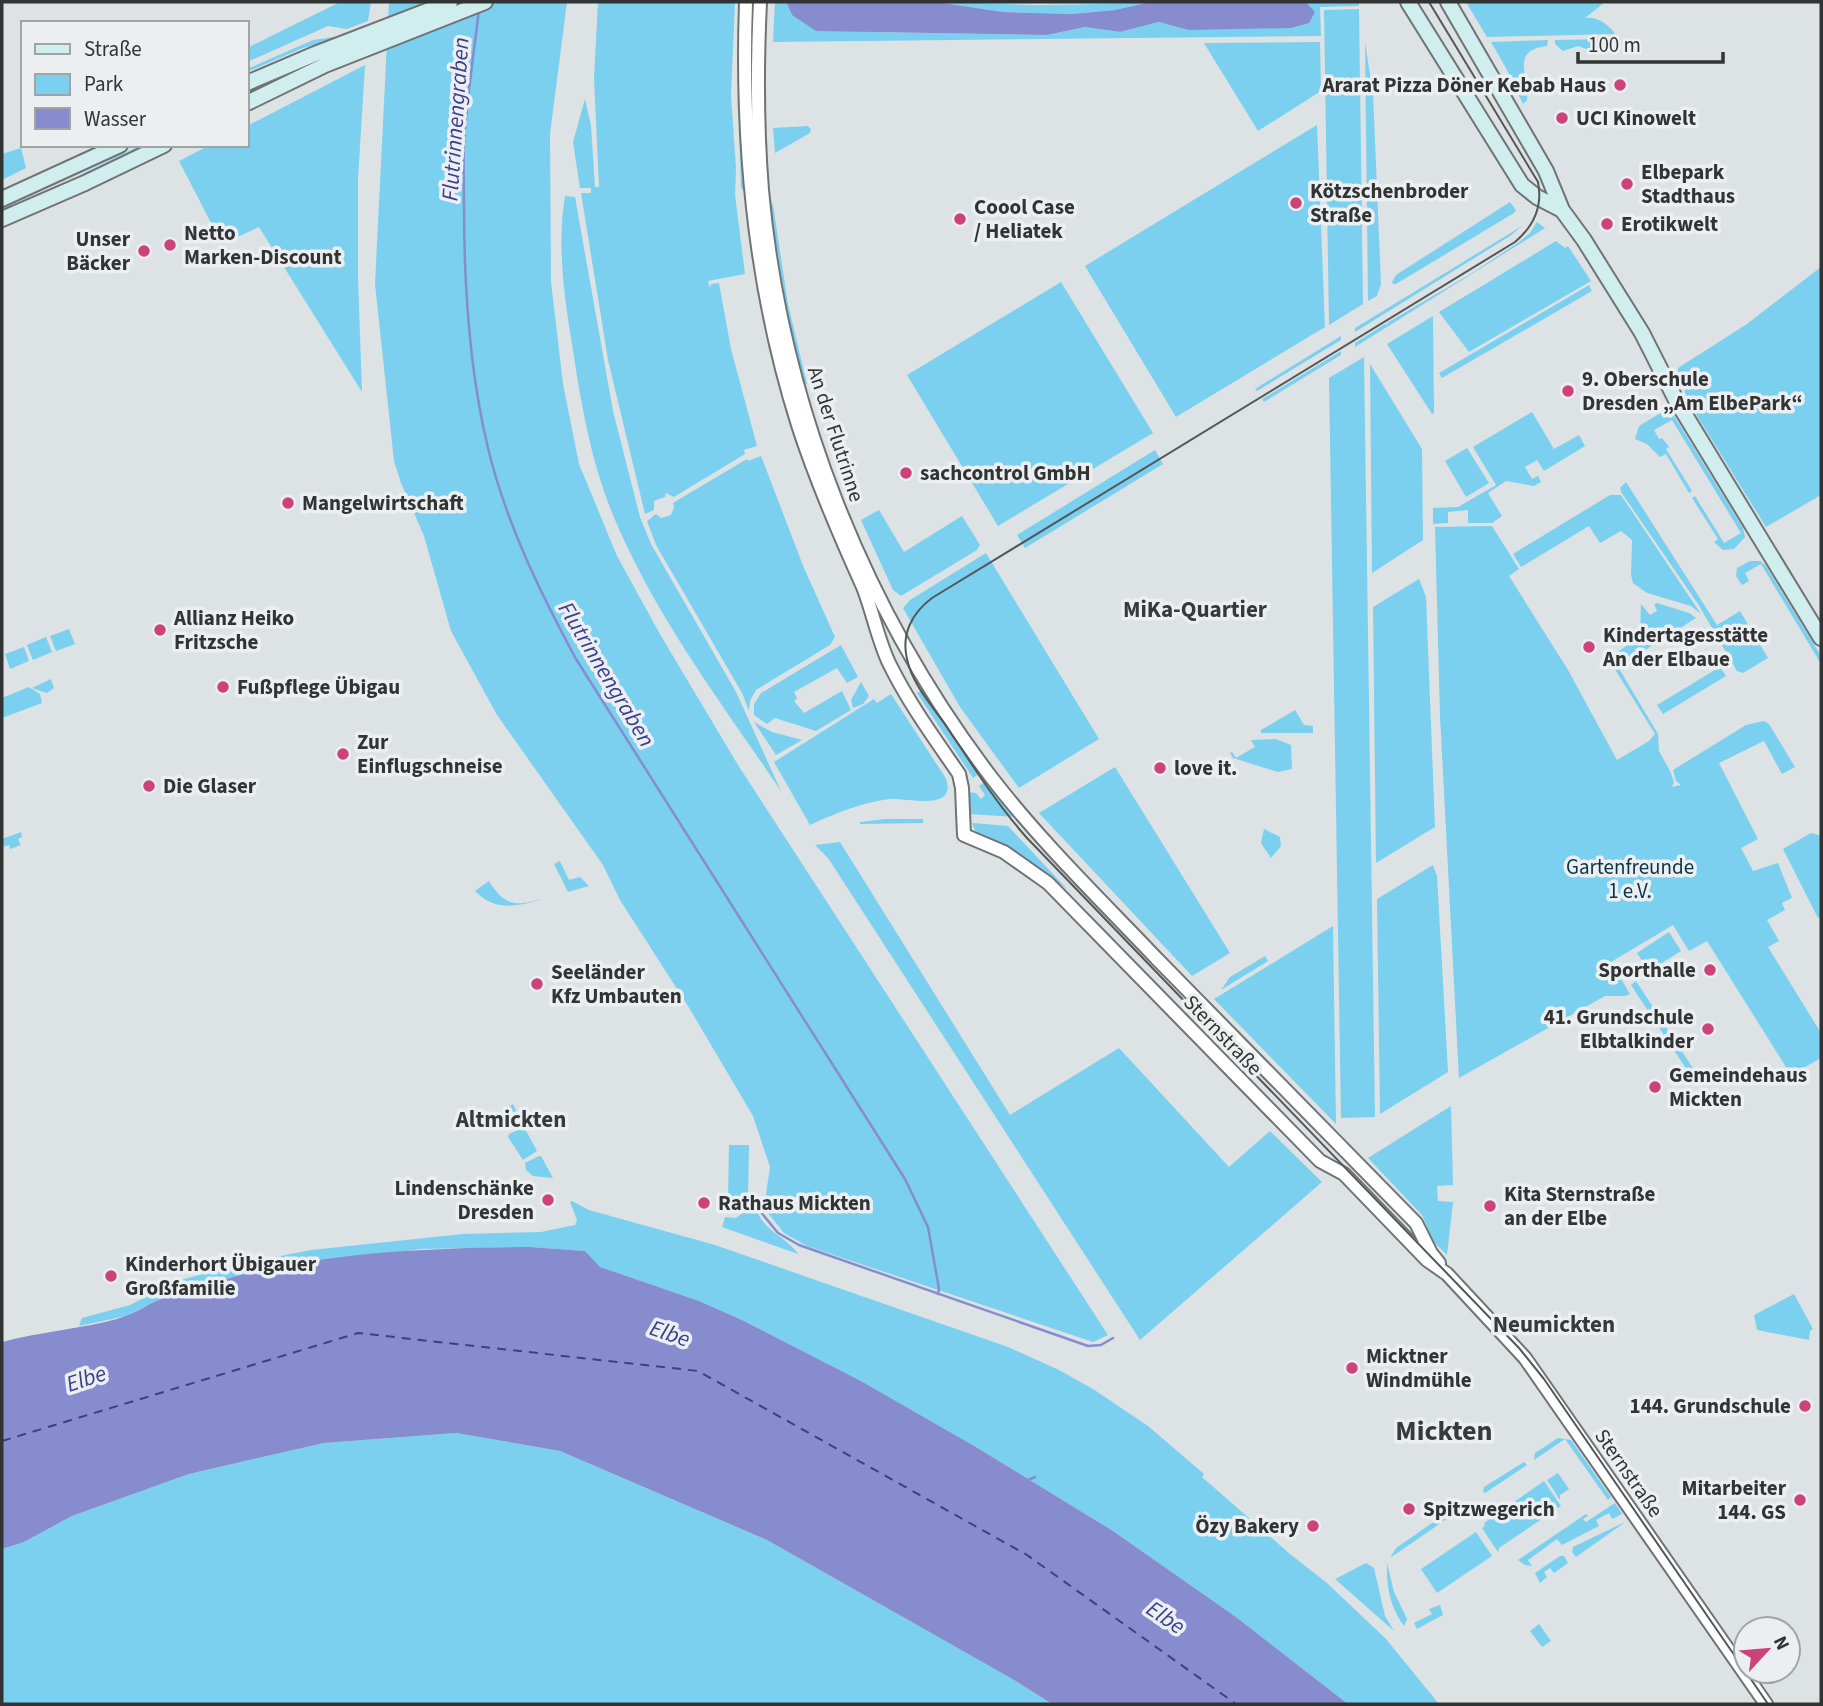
<svg xmlns="http://www.w3.org/2000/svg" width="1823" height="1706" font-family="'Source Sans 3',sans-serif">
<rect width="100%" height="100%" fill="#dde2e4"/>
<path fill="#7bd0ef" d="M 340,2 L 371,2 L 368,21 L 347,29 L 328,26 L 247,62 L 247,48 Z
M 389,2 L 567,2 L 550,134 L 551,282 L 563,384 L 579,464 L 617,556 L 661,636 L 738,765 L 1108,1335 L 1093,1342 L 807,1246 L 784,1233 L 764,1208 L 770,1167 L 753,1116 L 688,1006 L 620,900 L 603,865 L 497,715 L 451,631 L 424,536 L 401,483 L 394,461 L 375,284 Z
M 598,2 L 735,2 L 731,95 L 736,168 L 735,195 L 745,274 L 708,281 L 710,288 L 711,284 L 719,283 L 731,349 L 757,446 L 744,450 L 745,454 L 674,497 L 666,493 L 665,497 L 654,501 L 654,510 L 645,514 L 608,360 L 581,193 L 591,193 L 591,188 L 580,188 L 573,142 L 585,99 L 591,126 L 595,187 L 599,187 L 594,78 Z
M 741,2 L 746,190 L 745,191 L 741,188 L 738,92 Z
M 775,2 L 786,2 L 792,15 L 870,32 L 1047,35 L 1085,27 L 1120,32 L 1159,22 L 1188,30 L 1315,12 L 1306,2 L 1359,2 L 1359,6 L 1320,7 L 1321,36 L 773,42 Z
M 937,2 C 973,2 1009,5 1045,5 C 1092,5 1139,2 1187,2 L 1146,3 L 1115,10 L 1072,14 L 1003,12 Z
M 1466,2 L 1605,2 L 1585,18 C 1596,16 1609,24 1615,34 L 1487,37 Z
M 1359,9 L 1363,304 L 1329,325 L 1324,10 Z
M 348,35 L 303,48 L 247,72 L 247,69 L 313,40 Z
M 1615,39 L 1609,48 L 1598,53 L 1578,46 L 1563,51 L 1555,44 L 1555,40 Z
M 1548,40 L 1547,46 C 1509,50 1530,78 1527,100 L 1523,104 L 1506,68 L 1491,42 Z
M 1320,42 L 1321,91 L 1258,131 L 1204,43 Z
M 1365,42 L 1373,94 L 1381,284 L 1377,296 L 1368,301 Z
M 365,65 L 358,179 L 358,278 L 362,392 L 259,227 L 222,244 L 179,161 L 210,145 L 247,145 L 247,126 Z
M 1317,125 L 1325,327 L 1176,417 L 1085,266 Z
M 808,126 L 811,129 L 810,133 L 775,153 L 773,128 Z
M 141,145 L 151,145 L 82,180 L 80,175 Z
M 21,148 L 26,168 L 2,180 L 2,154 Z
M 565,196 L 575,197 L 613,411 L 640,517 L 651,544 L 736,692 L 781,791 C 724,707 660,622 619,529 C 592,469 582,409 572,344 C 564,296 557,244 565,196 Z
M 768,199 L 773,205 L 788,304 L 807,384 L 803,385 L 786,305 L 771,213 L 768,210 Z
M 1510,202 L 1516,210 L 1514,213 L 1396,284 L 1393,284 L 1392,282 L 1396,275 Z
M 1537,222 L 1545,228 L 1355,347 L 1355,343 L 1385,324 L 1388,325 L 1387,323 L 1472,273 L 1519,242 L 1530,233 Z
M 1522,226 L 1510,236 L 1355,332 L 1355,328 Z
M 1556,241 L 1565,248 L 1568,246 L 1591,281 L 1469,352 L 1439,312 Z
M 1821,267 L 1821,495 L 1766,527 L 1686,398 C 1686,386 1677,379 1678,368 L 1747,324 Z
M 1061,282 L 1153,433 L 998,526 L 907,375 Z
M 1589,285 L 1592,291 L 1442,378 L 1439,373 Z
M 1433,316 L 1434,413 L 1432,414 L 1387,344 Z
M 1341,336 L 1341,340 L 1257,391 L 1255,389 Z
M 1341,351 L 1341,355 L 1264,402 L 1262,399 Z
M 1364,357 L 1375,1117 L 1341,1118 L 1329,378 Z
M 1370,364 L 1422,449 L 1423,540 L 1372,573 Z
M 1664,411 L 1668,417 L 1673,414 L 1743,528 L 1745,537 L 1734,549 L 1723,550 L 1714,542 L 1718,539 L 1692,498 L 1695,496 L 1724,543 L 1741,533 L 1672,420 L 1654,430 L 1659,439 L 1662,438 L 1669,447 L 1666,449 L 1692,491 L 1689,493 L 1666,454 L 1660,457 L 1647,444 L 1635,439 L 1639,426 Z
M 1532,412 L 1554,449 L 1579,435 L 1585,446 L 1544,471 L 1537,460 L 1525,467 L 1532,479 L 1538,476 L 1541,482 L 1534,486 L 1506,481 L 1488,493 L 1502,516 L 1492,523 L 1468,523 L 1468,510 L 1448,512 L 1448,523 L 1433,524 L 1433,508 L 1458,507 L 1496,485 L 1473,447 Z
M 1467,448 L 1489,483 L 1466,497 L 1445,461 Z
M 1155,450 L 1163,464 L 1025,548 L 1017,535 Z
M 761,456 L 804,568 L 835,637 L 830,645 L 756,690 L 750,701 L 749,711 L 742,693 L 656,545 L 647,521 L 656,514 L 661,518 L 671,515 L 674,507 L 673,503 L 747,459 L 748,461 Z
M 1626,482 L 1717,625 L 1740,611 L 1768,658 L 1743,673 L 1737,671 L 1698,604 L 1621,492 L 1620,488 Z
M 1610,495 L 1621,495 L 1701,614 L 1691,606 L 1647,593 L 1633,583 L 1631,575 L 1632,540 L 1621,531 L 1600,543 L 1589,526 L 1521,567 L 1513,554 Z
M 879,510 L 904,552 L 962,516 L 980,545 L 977,550 L 901,596 L 893,590 L 861,520 Z
M 1492,526 L 1519,569 L 1509,576 L 1568,670 L 1617,760 L 1649,741 L 1655,734 L 1608,658 L 1640,637 L 1641,604 L 1650,615 L 1657,611 L 1654,604 L 1657,603 L 1689,613 L 1696,618 L 1618,667 L 1658,734 L 1659,751 L 1670,771 L 1674,782 L 1672,787 L 1681,785 L 1676,781 L 1673,770 L 1746,725 L 1764,721 L 1769,724 L 1795,767 L 1782,774 L 1764,741 L 1719,763 L 1758,839 L 1741,848 L 1753,871 L 1778,863 L 1792,898 L 1782,903 L 1785,910 L 1767,920 L 1779,941 L 1768,947 L 1821,1033 L 1821,1058 L 1791,1075 L 1707,941 L 1689,951 L 1673,925 L 1611,962 L 1630,994 L 1625,996 L 1605,996 L 1459,1078 L 1440,716 L 1435,527 Z
M 986,553 L 1099,739 L 1019,788 L 960,707 L 903,608 L 910,600 Z
M 1750,561 L 1760,561 L 1766,566 L 1821,656 L 1821,664 L 1761,564 L 1745,573 L 1749,581 L 1742,585 L 1736,576 L 1737,568 Z
M 1419,579 L 1426,597 L 1435,827 L 1376,863 L 1373,607 Z
M 69,629 L 75,644 L 56,651 L 50,636 Z
M 46,637 L 52,652 L 33,660 L 27,645 Z
M 841,645 L 858,677 L 847,683 L 837,668 L 794,692 L 797,698 L 794,701 L 804,713 L 842,691 L 851,710 L 816,731 L 775,718 L 767,724 L 754,715 L 754,704 L 761,693 Z
M 24,647 L 29,661 L 10,669 L 5,654 Z
M 1720,667 L 1726,676 L 1663,714 L 1657,705 Z
M 51,679 L 54,688 L 47,693 L 32,688 Z
M 861,682 L 869,696 L 863,704 L 853,708 L 851,700 Z
M 29,687 L 40,694 L 42,703 L 2,718 L 2,698 Z
M 924,689 L 980,773 L 973,778 L 917,693 Z
M 891,694 L 945,777 C 948,784 950,791 943,797 C 933,805 903,798 889,799 C 861,803 836,813 810,825 L 774,762 L 874,699 L 877,703 Z
M 1295,710 L 1304,725 L 1313,726 L 1313,733 L 1261,733 L 1261,730 Z
M 754,722 L 772,732 L 802,740 L 776,755 Z
M 1276,739 L 1291,745 L 1292,769 L 1278,772 L 1233,758 L 1230,753 L 1232,752 L 1236,758 L 1255,747 L 1251,740 Z
M 1115,767 L 1230,953 L 1192,976 L 1039,813 Z
M 989,778 L 1017,817 L 968,814 L 968,792 L 976,793 L 981,799 L 985,795 L 979,786 Z
M 886,819 L 923,819 L 923,823 L 860,824 L 860,822 Z
M 972,823 L 1008,826 L 1067,889 L 1022,856 L 976,832 Z
M 1264,829 L 1280,837 L 1281,846 L 1271,858 L 1261,843 Z
M 21,832 L 22,837 L 18,839 L 21,845 L 10,849 L 9,845 L 2,847 L 2,839 Z
M 1811,833 L 1821,836 L 1821,916 L 1818,918 L 1783,849 Z
M 840,842 L 1010,1115 L 1119,1048 L 1229,1167 L 1270,1131 L 1322,1182 L 1140,1340 L 828,858 L 815,845 Z
M 560,861 L 569,880 L 580,877 L 589,886 L 568,892 L 554,864 Z
M 1433,865 L 1437,876 L 1448,1072 L 1380,1114 L 1377,899 Z
M 489,881 C 506,908 517,906 545,898 C 520,906 496,913 475,891 Z
M 1333,926 L 1336,1124 L 1214,999 Z
M 1669,932 L 1681,951 L 1649,971 L 1637,953 Z
M 1265,956 L 1268,961 L 1221,990 L 1230,977 Z
M 1636,981 L 1696,1073 L 1691,1076 L 1631,985 Z
M 513,1104 L 522,1123 L 505,1130 L 501,1123 L 500,1113 Z
M 1451,1106 L 1453,1185 L 1437,1186 L 1438,1201 L 1453,1202 L 1447,1255 L 1433,1241 L 1422,1215 L 1368,1158 Z
M 524,1127 L 537,1151 L 523,1160 L 508,1137 L 509,1134 Z
M 729,1145 L 749,1145 L 748,1197 L 728,1197 Z
M 539,1156 L 541,1156 L 553,1178 L 533,1176 L 526,1170 L 525,1163 Z
M 572,1201 L 589,1210 L 715,1245 L 1008,1347 L 1059,1370 L 1093,1389 L 1148,1426 L 1204,1474 L 1202,1477 L 1290,1554 L 1327,1583 L 1386,1639 L 1439,1704 L 1348,1704 L 1236,1617 L 1113,1531 L 976,1447 L 861,1381 L 742,1320 L 699,1301 L 599,1267 L 585,1251 L 530,1247 L 421,1249 L 303,1264 L 224,1279 L 165,1297 L 126,1316 L 79,1326 L 82,1318 L 130,1305 L 174,1282 L 235,1265 L 311,1250 L 463,1234 L 541,1232 L 575,1225 L 577,1220 L 570,1202 Z
M 756,1203 C 757,1229 788,1237 798,1254 L 722,1227 L 725,1217 L 736,1218 Z
M 1794,1294 L 1813,1329 L 1810,1331 L 1809,1340 L 1757,1330 L 1754,1315 Z
M 456,1433 L 560,1451 L 767,1540 L 1014,1680 L 1052,1704 L 2,1704 L 2,1549 L 24,1542 L 72,1516 L 189,1474 L 324,1443 Z
M 1558,1438 L 1571,1440 L 1611,1497 L 1608,1500 L 1565,1439 L 1534,1460 L 1535,1453 Z
M 1524,1462 L 1527,1465 L 1485,1493 L 1483,1492 L 1484,1487 Z
M 1558,1473 L 1569,1489 L 1560,1495 L 1560,1500 L 1547,1480 Z
M 1544,1481 L 1561,1506 L 1499,1548 L 1498,1552 L 1482,1528 L 1485,1525 L 1484,1523 Z
M 1461,1503 L 1467,1505 L 1390,1558 L 1396,1548 Z
M 1615,1503 L 1622,1514 L 1612,1519 L 1609,1513 L 1596,1520 L 1599,1526 L 1562,1545 L 1557,1539 L 1528,1560 L 1532,1566 L 1525,1565 L 1518,1560 L 1586,1514 L 1588,1516 L 1583,1519 L 1586,1522 Z
M 1623,1523 L 1624,1523 L 1576,1557 L 1572,1552 L 1573,1547 Z
M 1476,1532 L 1492,1556 L 1437,1593 L 1421,1569 Z
M 1560,1556 L 1564,1556 L 1568,1563 L 1554,1573 L 1550,1568 L 1544,1572 L 1547,1577 L 1540,1583 L 1535,1573 Z
M 1366,1563 L 1374,1568 L 1385,1616 L 1394,1631 L 1335,1579 Z
M 1387,1563 L 1394,1592 L 1407,1619 L 1404,1626 C 1390,1607 1386,1586 1387,1563 Z
M 1440,1605 L 1443,1615 L 1417,1629 L 1414,1623 L 1432,1614 L 1429,1609 Z
M 1539,1624 L 1551,1641 L 1542,1647 L 1530,1631 Z"/>
<path fill="#868cce" d="M 786,2 L 937,2 L 1003,12 L 1072,14 L 1115,10 L 1146,3 L 1306,2 L 1315,12 L 1309,23 L 1291,28 L 1188,30 L 1159,22 L 1120,32 L 1085,27 L 1047,35 L 816,31 L 792,15 Z
M 530,1247 L 585,1251 L 600,1267 L 699,1301 L 742,1320 L 861,1381 L 976,1447 L 1113,1531 L 1236,1617 L 1348,1704 L 1052,1704 L 1014,1680 L 767,1540 L 560,1451 L 456,1433 L 324,1443 L 189,1474 L 72,1516 L 24,1542 L 2,1549 L 2,1342 C 40,1332 79,1329 117,1319 C 135,1314 149,1303 166,1297 C 183,1290 204,1285 222,1280 C 324,1252 426,1248 530,1247 Z"/>
<g fill="none" stroke-linecap="round" stroke-linejoin="round">
<path stroke="#868cce" stroke-width="2.5" d="M 479,9 C 474,53 467,97 464,141 C 463,162 464,184 464,205 C 464,286 469,370 488,448 C 506,523 540,592 576,659 L 905,1179 L 928,1227 L 939,1289 L 938,1294
M 760,1211 L 778,1233 L 799,1245 L 1088,1346 L 1101,1345 L 1113,1338
M 1028,1480 L 1035,1477"/>
<path stroke="#3d3e8c" stroke-width="2" stroke-dasharray="9 7" stroke-linecap="butt" d="M 2,1441 L 358,1333 L 698,1371 L 1027,1555 L 1236,1704"/>
<defs>
<path id="tertiary" d="M 746,2 C 741,144 755,289 798,425 C 816,481 839,534 863,587 C 873,612 879,645 891,667 C 910,705 935,739 959,774 L 962,788 L 964,835 L 1004,852 L 1048,883 L 1320,1161 L 1344,1174 L 1427,1260 L 1447,1274 L 1525,1358 L 1766,1704
M 760,2 C 757,64 757,128 762,190 C 781,401 863,609 991,777 C 1041,842 1101,900 1157,959 C 1243,1047 1329,1135 1416,1223 L 1431,1253 L 1439,1263"/>
<path id="secondary" d="M 1408,2 L 1522,185 L 1537,197 L 1562,210
M 1448,2 L 1546,171 L 1562,210 L 1584,240 L 1642,333 L 1676,400 L 1821,638
M 247,83 L 315,54 L 450,2
M 247,103 L 325,65 L 485,2
M 2,199 L 120,145
M 2,219 L 85,183 L 164,145"/>
</defs>
<use href="#tertiary" stroke="#6f7375" stroke-width="16"/>
<use href="#secondary" stroke="#6f7375" stroke-width="18"/>
<use href="#tertiary" stroke="#fff" stroke-width="12"/>
<use href="#secondary" stroke="#d1eeee" stroke-width="14"/>
<path stroke="#545757" stroke-width="2" d="M 1429,2 L 1538,182 C 1543,207 1534,226 1515,242 L 932,598 C 912,613 901,634 907,659 C 912,683 931,705 945,724 C 971,763 996,803 1027,838 L 1519,1348 L 1544,1379 L 1768,1704"/>
</g>
<g fill="#cd4277" stroke="#ebeff1" stroke-width="2.5">
<circle cx="1620" cy="85" r="7"/>
<circle cx="1562" cy="118" r="7"/>
<circle cx="1627" cy="184" r="7"/>
<circle cx="1296" cy="203" r="7"/>
<circle cx="960" cy="219" r="7"/>
<circle cx="1607" cy="224" r="7"/>
<circle cx="170" cy="245" r="7"/>
<circle cx="144" cy="251" r="7"/>
<circle cx="1568" cy="391" r="7"/>
<circle cx="906" cy="473" r="7"/>
<circle cx="288" cy="503" r="7"/>
<circle cx="160" cy="630" r="7"/>
<circle cx="1589" cy="647" r="7"/>
<circle cx="223" cy="687" r="7"/>
<circle cx="343" cy="754" r="7"/>
<circle cx="1160" cy="768" r="7"/>
<circle cx="149" cy="786" r="7"/>
<circle cx="1710" cy="970" r="7"/>
<circle cx="537" cy="984" r="7"/>
<circle cx="1708" cy="1029" r="7"/>
<circle cx="1655" cy="1087" r="7"/>
<circle cx="548" cy="1200" r="7"/>
<circle cx="704" cy="1203" r="7"/>
<circle cx="1490" cy="1206" r="7"/>
<circle cx="111" cy="1276" r="7"/>
<circle cx="1352" cy="1368" r="7"/>
<circle cx="1805" cy="1406" r="7"/>
<circle cx="1800" cy="1500" r="7"/>
<circle cx="1409" cy="1509" r="7"/>
<circle cx="1313" cy="1526" r="7"/>
</g>
<g text-anchor="middle" stroke-width="7" stroke-linejoin="round" paint-order="stroke">
<g font-size="21" font-weight="bold" fill="#323434" stroke="#ebeff1" text-anchor="start">
<text x="1606" y="92" text-anchor="end">Ararat Pizza Döner Kebab Haus</text>
<text x="1576" y="125">UCI Kinowelt</text>
<text x="1641" y="179">Elbepark<tspan x="1641" dy="24">Stadthaus</tspan></text>
<text x="1310" y="198">Kötzschenbroder<tspan x="1310" dy="24">Straße</tspan></text>
<text x="974" y="214">Coool Case<tspan x="974" dy="24">/ Heliatek</tspan></text>
<text x="1621" y="231">Erotikwelt</text>
<text x="184" y="240">Netto<tspan x="184" dy="24">Marken-Discount</tspan></text>
<text x="130" y="246" text-anchor="end">Unser<tspan x="130" dy="24">Bäcker</tspan></text>
<text x="1582" y="386">9. Oberschule<tspan x="1582" dy="24">Dresden „Am ElbePark“</tspan></text>
<text x="920" y="480">sachcontrol GmbH</text>
<text x="302" y="510">Mangelwirtschaft</text>
<text x="174" y="625">Allianz Heiko<tspan x="174" dy="24">Fritzsche</tspan></text>
<text x="1603" y="642">Kindertagesstätte<tspan x="1603" dy="24">An der Elbaue</tspan></text>
<text x="237" y="694">Fußpflege Übigau</text>
<text x="357" y="749">Zur<tspan x="357" dy="24">Einflugschneise</tspan></text>
<text x="1174" y="775">love it.</text>
<text x="163" y="793">Die Glaser</text>
<text x="1696" y="977" text-anchor="end">Sporthalle</text>
<text x="551" y="979">Seeländer<tspan x="551" dy="24">Kfz Umbauten</tspan></text>
<text x="1694" y="1024" text-anchor="end">41. Grundschule<tspan x="1694" dy="24">Elbtalkinder</tspan></text>
<text x="1669" y="1082">Gemeindehaus<tspan x="1669" dy="24">Mickten</tspan></text>
<text x="534" y="1195" text-anchor="end">Lindenschänke<tspan x="534" dy="24">Dresden</tspan></text>
<text x="1504" y="1201">Kita Sternstraße<tspan x="1504" dy="24">an der Elbe</tspan></text>
<text x="718" y="1210">Rathaus Mickten</text>
<text x="125" y="1271">Kinderhort Übigauer<tspan x="125" dy="24">Großfamilie</tspan></text>
<text x="1366" y="1363">Micktner<tspan x="1366" dy="24">Windmühle</tspan></text>
<text x="1791" y="1413" text-anchor="end">144. Grundschule</text>
<text x="1786" y="1495" text-anchor="end">Mitarbeiter<tspan x="1786" dy="24">144. GS</tspan></text>
<text x="1423" y="1516">Spitzwegerich</text>
<text x="1299" y="1533" text-anchor="end">Özy Bakery</text>
</g>
<g font-size="21" fill="#323434" stroke="#ebeff1">
<text transform="translate(836 434) rotate(72)" y="7">An der Flutrinne</text>
<text transform="translate(1223 1035) rotate(46)" y="7">Sternstraße</text>
<text transform="translate(1629 1473) rotate(55)" y="7">Sternstraße</text>
</g>
<g font-size="21" fill="#0b3543" stroke="#ebeff1">
<text x="1630" y="874">Gartenfreunde<tspan x="1630" dy="24">1 e.V.</tspan></text>
</g>
<g font-size="23" font-style="italic" fill="#3d3e8c" stroke="#ebeff1">
<text transform="translate(455 119) rotate(-86)" y="8">Flutrinnengraben</text>
<text transform="translate(607 674) rotate(59)" y="8">Flutrinnengraben</text>
<text transform="translate(670 1333) rotate(19)" y="8">Elbe</text>
<text transform="translate(86 1378) rotate(-18)" y="8">Elbe</text>
<text transform="translate(1166 1617) rotate(34)" y="8">Elbe</text>
</g>
<g font-size="23" font-weight="bold" fill="#363a3b" stroke="#ebeff1">
<text x="1195" y="617">MiKa-Quartier</text>
<text x="511" y="1127">Altmickten</text>
<text x="1554" y="1332">Neumickten</text>
</g>
<g font-size="28" font-weight="bold" fill="#363a3b" stroke="#ebeff1">
<text x="1444" y="1440">Mickten</text>
</g>
</g>
<rect width="1823" height="1706" fill="none" stroke="#323434" stroke-width="7"/>
<rect x="21" y="21" width="228" height="126" fill="#ebeff1" stroke="#a1a4a5" stroke-width="2"/>
<rect x="35" y="44" width="35" height="10" fill="#d1eeee" stroke="#a1a4a5" stroke-width="2"/>
<text x="84" y="56" font-size="21" fill="#323434">Straße</text>
<rect x="35" y="74" width="35" height="21" fill="#7bd0ef" stroke="#a1a4a5" stroke-width="2"/>
<text x="84" y="91" font-size="21" fill="#323434">Park</text>
<rect x="35" y="108" width="35" height="21" fill="#868cce" stroke="#a1a4a5" stroke-width="2"/>
<text x="84" y="126" font-size="21" fill="#323434">Wasser</text>
<g transform="translate(1767 1650) rotate(64)"><circle r="33" fill="#ebeff1" stroke="#a1a4a5" stroke-width="2"/>
<path d="M0-5L12 26L0 18L-12 26Z" fill="#cd4277"/>
<text y="-10" font-size="19" font-weight="bold" text-anchor="middle" fill="#323434">N</text>
</g>
<path d="M1578 52v10h145v-10" fill="none" stroke="#323434" stroke-width="3.5"/>
<text x="1588" y="52" font-size="21" fill="#323434" stroke="#ebeff1" stroke-width="5" paint-order="stroke">100 m</text>
</svg>
